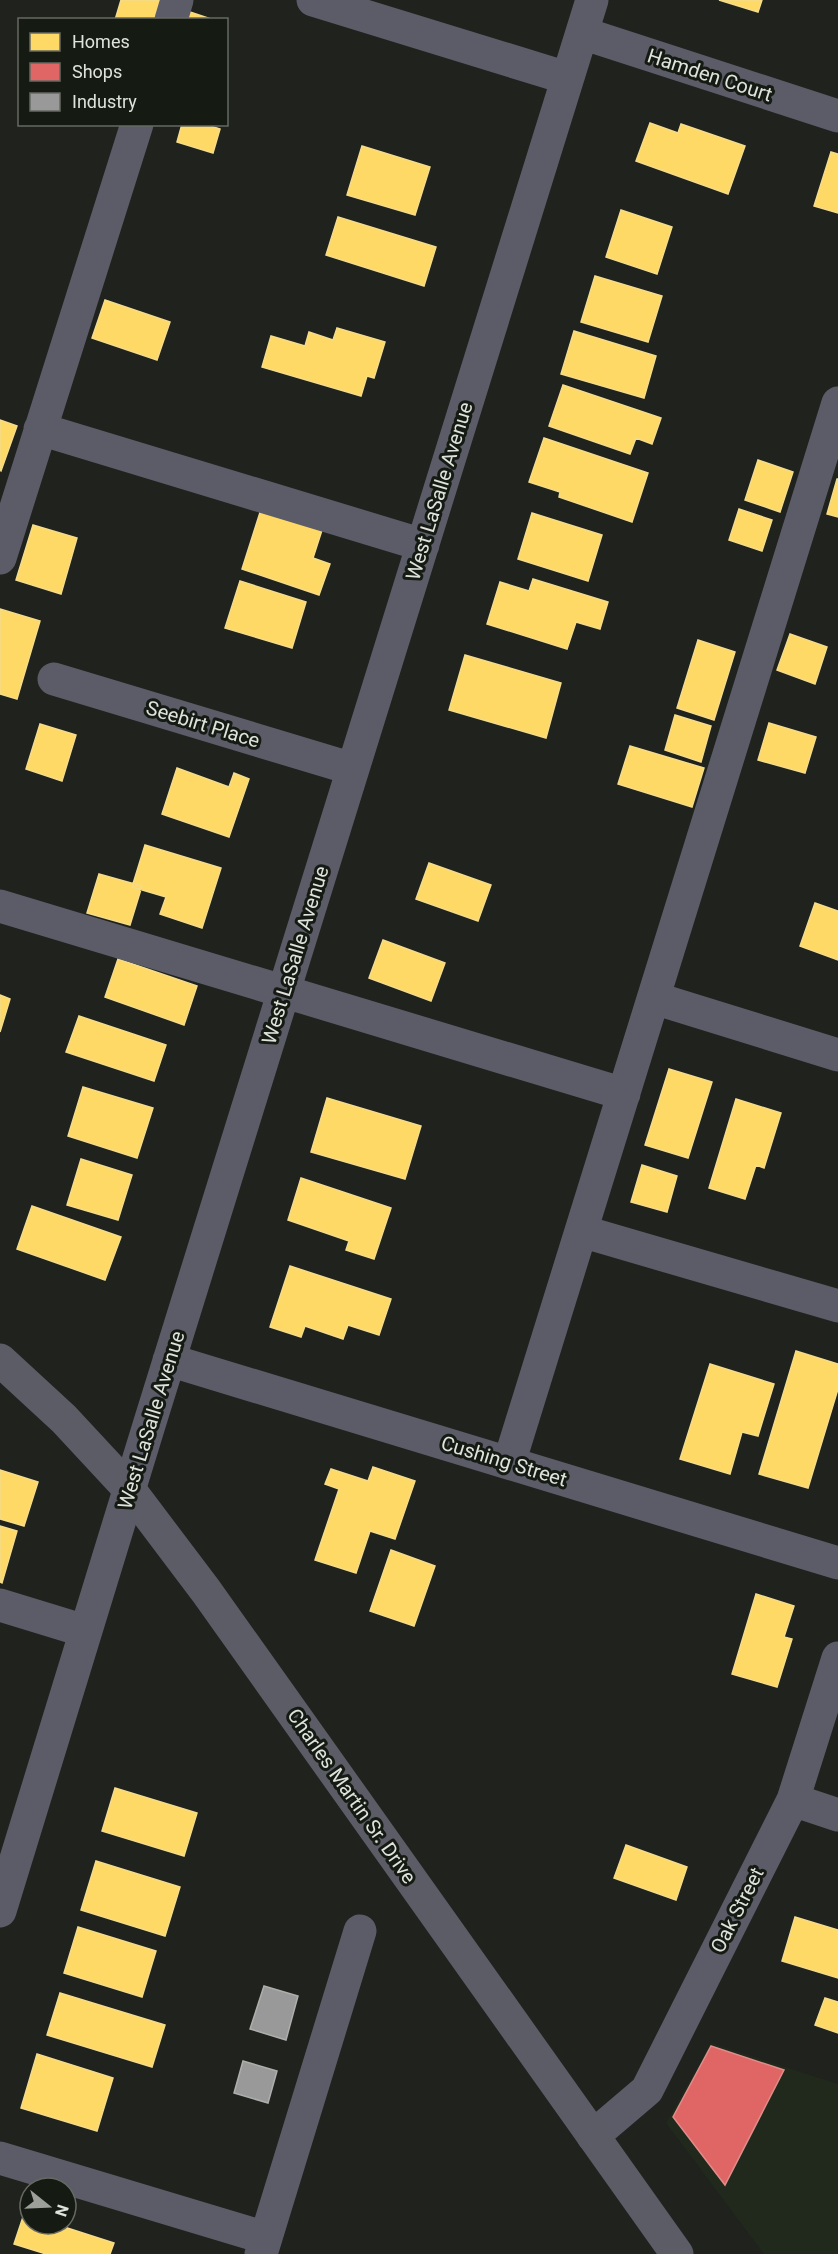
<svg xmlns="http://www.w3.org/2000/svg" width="838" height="2254" font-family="Roboto,sans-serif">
<rect width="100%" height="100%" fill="#1f221d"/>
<path fill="#21291c" d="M 711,2043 L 838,2084 L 838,2254 L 764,2254 L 666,2123 Z"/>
<path fill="#ffd966" stroke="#f5dc8a" stroke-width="1.5" d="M 121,0 L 160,0 L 154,20 L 115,20 Z
M 719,0 L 762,0 L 758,12 Z
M 190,12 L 214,20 L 187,20 Z
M 650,123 L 678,133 L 681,124 L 745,146 L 728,194 L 636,161 Z
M 182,124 L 204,124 L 220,129 L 213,153 L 177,142 Z
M 362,146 L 430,167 L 415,215 L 347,195 Z
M 831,152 L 838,154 L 838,213 L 814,206 Z
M 621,210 L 672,227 L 657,274 L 606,257 Z
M 338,217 L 436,247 L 424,286 L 326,255 Z
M 595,276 L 662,296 L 648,342 L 581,322 Z
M 105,300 L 170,322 L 157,360 L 92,338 Z
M 337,328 L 385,342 L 374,378 L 367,376 L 361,396 L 262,367 L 271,336 L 305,346 L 309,332 L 333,340 Z
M 574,331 L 656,356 L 644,398 L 561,374 Z
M 563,385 L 661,418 L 652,444 L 636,438 L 630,454 L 549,426 Z
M 0,420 L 17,426 L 1,471 L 0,470 Z
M 544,438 L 648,473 L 632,522 L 559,497 L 560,492 L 529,482 Z
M 758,460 L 793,472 L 780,512 L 745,500 Z
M 837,479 L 838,479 L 838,517 L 827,514 Z
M 263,503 L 324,524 L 313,558 L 330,564 L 319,595 L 242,569 Z
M 739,509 L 772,520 L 762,551 L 729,540 Z
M 532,513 L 602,535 L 588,581 L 518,559 Z
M 33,525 L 77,538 L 61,594 L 16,580 Z
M 533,579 L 608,602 L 600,629 L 576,622 L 567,649 L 487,624 L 500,582 L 529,591 Z
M 240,581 L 306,602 L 292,648 L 225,628 Z
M 0,609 L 40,621 L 17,699 L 0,694 Z
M 790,634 L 827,647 L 815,684 L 777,670 Z
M 698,640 L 735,652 L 714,720 L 677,708 Z
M 465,655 L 561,683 L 546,738 L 449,710 Z
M 675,715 L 711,726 L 701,762 L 665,750 Z
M 769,723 L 816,737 L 805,773 L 758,760 Z
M 40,724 L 76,735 L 62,781 L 26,769 Z
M 630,746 L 704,768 L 692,807 L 618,784 Z
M 177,768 L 229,787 L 234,773 L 249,779 L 229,837 L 162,814 Z
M 145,845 L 221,868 L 202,928 L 160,914 L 166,897 L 132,887 Z
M 429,863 L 491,885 L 478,921 L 416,899 Z
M 99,874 L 142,886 L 130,925 L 87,913 Z
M 815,903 L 838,911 L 838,960 L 800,946 Z
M 383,940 L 445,963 L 431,1001 L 369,978 Z
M 118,959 L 197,986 L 184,1025 L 105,997 Z
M 0,995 L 10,999 L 0,1032 Z
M 79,1016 L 166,1045 L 154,1081 L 66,1052 Z
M 669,1069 L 712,1082 L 688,1158 L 645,1145 Z
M 83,1087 L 153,1108 L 137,1158 L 68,1136 Z
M 327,1098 L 421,1126 L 405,1179 L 311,1152 Z
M 736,1099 L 781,1113 L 764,1168 L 756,1165 L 745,1199 L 709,1188 Z
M 81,1159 L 132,1175 L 118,1220 L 67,1205 Z
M 642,1165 L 677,1176 L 667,1212 L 631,1202 Z
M 301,1178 L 391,1208 L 374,1259 L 346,1250 L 349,1241 L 288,1220 Z
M 32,1206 L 121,1237 L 105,1280 L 17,1249 Z
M 290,1266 L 391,1299 L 379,1335 L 348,1325 L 343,1339 L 305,1326 L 301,1337 L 270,1327 Z
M 796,1351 L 838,1364 L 838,1389 L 808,1488 L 759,1474 Z
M 710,1364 L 774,1384 L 758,1436 L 742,1432 L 730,1474 L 680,1459 Z
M 373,1467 L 415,1481 L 395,1539 L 370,1531 L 356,1573 L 315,1560 L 339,1489 L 325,1484 L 331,1469 L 368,1481 Z
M 0,1470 L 38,1482 L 24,1526 L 0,1519 Z
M 0,1526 L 17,1531 L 2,1583 L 0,1582 Z
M 391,1550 L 435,1566 L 414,1626 L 370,1611 Z
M 756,1594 L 794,1606 L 784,1637 L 792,1639 L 777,1687 L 732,1674 Z
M 115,1788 L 197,1813 L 184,1856 L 102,1831 Z
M 626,1845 L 687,1867 L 676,1900 L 614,1878 Z
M 96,1861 L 180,1887 L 165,1936 L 81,1910 Z
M 795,1917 L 838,1930 L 838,1978 L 782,1961 Z
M 78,1927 L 156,1951 L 142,1997 L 64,1973 Z
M 60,1993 L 165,2025 L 152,2067 L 47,2035 Z
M 825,1998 L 838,2002 L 838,2033 L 815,2025 Z
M 37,2054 L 113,2078 L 97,2131 L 21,2108 Z
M 24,2214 L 30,2216 L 30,2224 L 55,2224 L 114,2243 L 110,2254 L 46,2254 L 14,2244 Z"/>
<path fill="#e06666" stroke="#e08c8a" stroke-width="1.5" d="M 711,2046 L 784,2070 L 725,2185 L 673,2117 Z"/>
<path fill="#999" stroke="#aeafad" stroke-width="1.5" d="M 264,1986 L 298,1996 L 286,2040 L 250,2029 Z
M 243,2061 L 277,2071 L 268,2103 L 234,2093 Z"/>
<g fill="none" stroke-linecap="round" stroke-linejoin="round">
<path stroke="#5b5c68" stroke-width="33" d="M 313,0 L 567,78
M 171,20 L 177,0
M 582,33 L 838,116
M 40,429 L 423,545
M 0,558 L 137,124
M 54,679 L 353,769
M 0,906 L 624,1094
M 654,998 L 838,1055
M 581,1231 L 838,1306
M 169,1360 L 838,1563
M 509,1463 L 838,403
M 0,1605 L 85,1631
M 793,1800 L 838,1815
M 0,1911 L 150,1422 L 592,0
M 593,2136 L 647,2090 L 793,1800 L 838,1658
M 0,2158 L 266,2238
M 261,2254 L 360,1931"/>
<path stroke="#5b5c66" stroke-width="33" d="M 0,1360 L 64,1419 L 129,1489 L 206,1591 L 677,2254"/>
</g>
<g text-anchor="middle" stroke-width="6" stroke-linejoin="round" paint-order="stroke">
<g font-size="20" fill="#dfe3dd" stroke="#151a12">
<text transform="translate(710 75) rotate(18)" y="7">Hamden Court</text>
<text transform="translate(439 491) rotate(-73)" y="7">West LaSalle Avenue</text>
<text transform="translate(203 724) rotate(17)" y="7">Seebirt Place</text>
<text transform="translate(295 955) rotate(-73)" y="7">West LaSalle Avenue</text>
<text transform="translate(151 1420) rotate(-73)" y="7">West LaSalle Avenue</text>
<text transform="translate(504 1461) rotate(17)" y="7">Cushing Street</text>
<text transform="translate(352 1796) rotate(55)" y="7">Charles Martin Sr. Drive</text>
<text transform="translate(737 1910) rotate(-63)" y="7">Oak Street</text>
</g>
</g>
<rect x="18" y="18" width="210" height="108" fill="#151a12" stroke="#666a63" stroke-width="1.5"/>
<rect x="30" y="33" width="30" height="18" fill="#ffd966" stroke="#666a63" stroke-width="1.5"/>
<text x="72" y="48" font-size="18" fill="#dfe3dd">Homes</text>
<rect x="30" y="63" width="30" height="18" fill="#e06666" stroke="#666a63" stroke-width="1.5"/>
<text x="72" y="78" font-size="18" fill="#dfe3dd">Shops</text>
<rect x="30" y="93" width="30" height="18" fill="#999999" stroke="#666a63" stroke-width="1.5"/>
<text x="72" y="108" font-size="18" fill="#dfe3dd">Industry</text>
<g transform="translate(48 2206) rotate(108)"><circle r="28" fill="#151a12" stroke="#666a63" stroke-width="1.5"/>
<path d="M0-4.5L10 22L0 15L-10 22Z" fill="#9c9f9a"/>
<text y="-9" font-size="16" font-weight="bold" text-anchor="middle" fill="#dfe3dd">N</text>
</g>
</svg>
